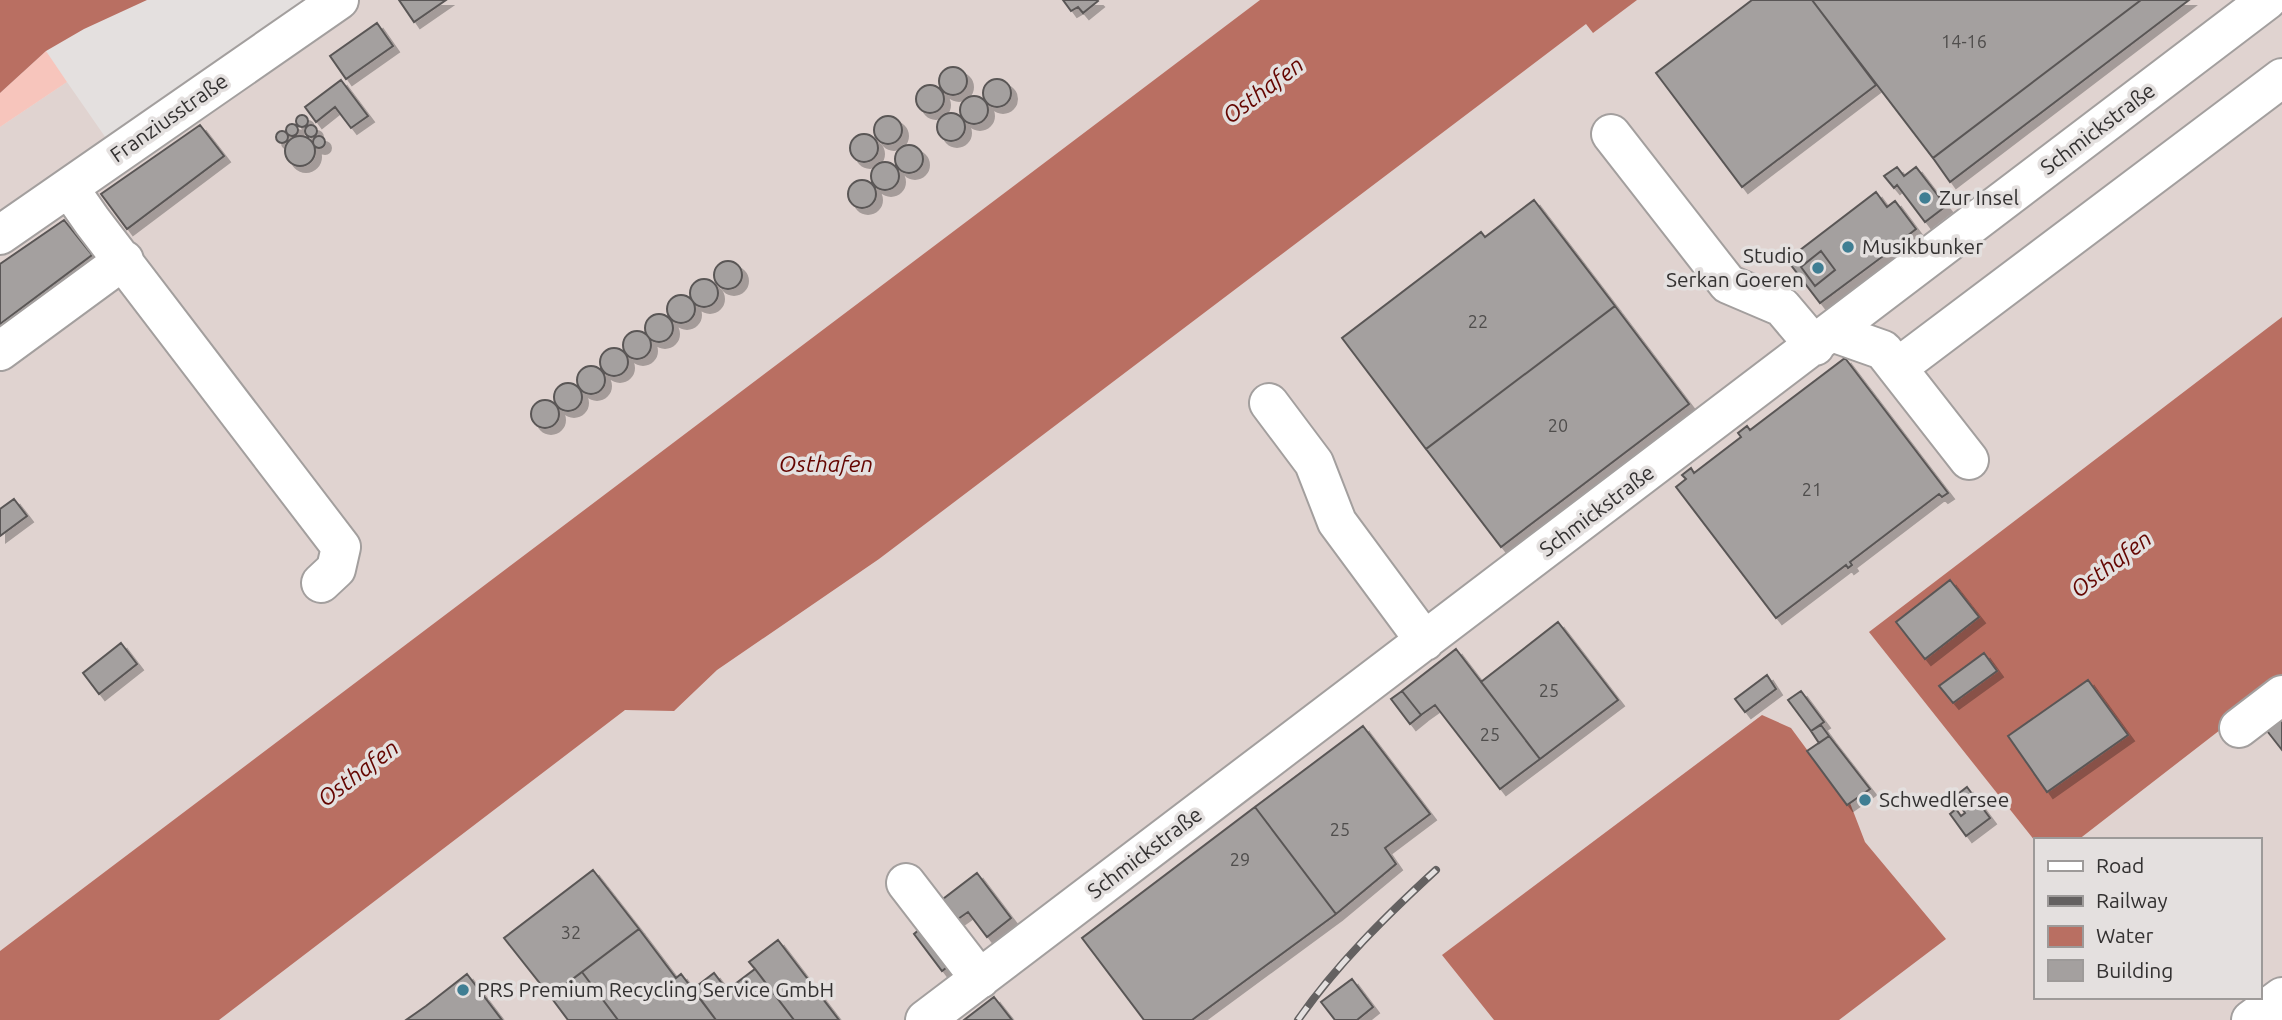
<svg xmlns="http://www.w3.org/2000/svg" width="2282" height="1020" font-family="Ubuntu,sans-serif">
<defs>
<filter id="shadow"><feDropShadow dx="6" dy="6" stdDeviation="0" flood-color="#0004"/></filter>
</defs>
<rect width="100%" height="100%" fill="#e4e0df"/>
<path fill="#e0d3d0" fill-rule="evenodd" d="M 339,0 L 2282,0 L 2282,1020 L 0,1020 L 0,127 L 67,82 L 117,154 ZM 2035,840 L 2259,840 L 2259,997 L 2035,997 Z"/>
<path fill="#f7c5bc" d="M 46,51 L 67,82 L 0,127 L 0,93 Z"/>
<path fill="#b96f62" d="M 0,0 L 147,0 L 84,29 L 46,51 L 0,93 Z
M 1260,0 L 1637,0 L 1593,33 L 1586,24 L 879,559 L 717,670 L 674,711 L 625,710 L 219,1020 L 0,1020 L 0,951 Z
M 2282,317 L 2282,682 L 2078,840 L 2035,841 L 1869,632 Z
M 1762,715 L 1791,728 L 1847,804 L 1850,803 L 1865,842 L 1946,939 L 1839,1020 L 1494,1020 L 1442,955 Z"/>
<path fill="#a4a09f" stroke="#5a5756" stroke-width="2" filter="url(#shadow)" d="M 399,0 L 446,0 L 414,22 Z
M 1063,0 L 1097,0 L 1098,1 L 1083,13 L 1078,7 L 1071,11 Z
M 1752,0 L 1812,0 L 1876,85 L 1742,187 L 1656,73 Z
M 1812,0 L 2141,0 L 1933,158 Z
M 2141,0 L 2189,0 L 1950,182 L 1933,158 Z
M 377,23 L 393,46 L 346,79 L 330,56 Z
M939 81a14 14 0 1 1 28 0a14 14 0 1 1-28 0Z
M983 93a14 14 0 1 1 28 0a14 14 0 1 1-28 0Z
M 341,80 L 368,116 L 351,128 L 335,107 L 316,122 L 305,107 Z
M916 99a14 14 0 1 1 28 0a14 14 0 1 1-28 0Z
M960 110a14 14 0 1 1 28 0a14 14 0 1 1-28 0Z
M937 127a14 14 0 1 1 28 0a14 14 0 1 1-28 0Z
M296 121a6 6 0 1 1 12 0a6 6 0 1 1-12 0Z
M874 130a14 14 0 1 1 28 0a14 14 0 1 1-28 0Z
M286 130a6 6 0 1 1 12 0a6 6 0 1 1-12 0Z
M 200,125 L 224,156 L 127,229 L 101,194 Z
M305 131a6 6 0 1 1 12 0a6 6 0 1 1-12 0Z
M276 137a6 6 0 1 1 12 0a6 6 0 1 1-12 0Z
M850 148a14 14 0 1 1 28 0a14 14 0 1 1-28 0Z
M313 142a6 6 0 1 1 12 0a6 6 0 1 1-12 0Z
M285 151a15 15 0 1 1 30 0a15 15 0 1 1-30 0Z
M895 159a14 14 0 1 1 28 0a14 14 0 1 1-28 0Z
M871 176a14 14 0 1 1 28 0a14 14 0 1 1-28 0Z
M 1897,167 L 1904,176 L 1916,167 L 1946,206 L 1925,222 L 1897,185 L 1894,188 L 1884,176 Z
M848 194a14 14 0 1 1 28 0a14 14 0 1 1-28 0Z
M 1876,192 L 1887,207 L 1895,201 L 1916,229 L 1893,247 L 1894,248 L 1820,303 L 1787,260 Z
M 1534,200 L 1615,306 L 1426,449 L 1342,338 L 1481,232 L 1485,237 Z
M 64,220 L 92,255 L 0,324 L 0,264 Z
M 1821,251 L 1835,270 L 1815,286 L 1801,267 Z
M714 275a14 14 0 1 1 28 0a14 14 0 1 1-28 0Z
M690 293a14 14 0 1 1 28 0a14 14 0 1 1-28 0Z
M667 309a14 14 0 1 1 28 0a14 14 0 1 1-28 0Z
M 1615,306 L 1689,404 L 1501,547 L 1426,449 Z
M645 328a14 14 0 1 1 28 0a14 14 0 1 1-28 0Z
M623 345a14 14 0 1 1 28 0a14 14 0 1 1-28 0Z
M600 362a14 14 0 1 1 28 0a14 14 0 1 1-28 0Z
M 1845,358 L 1948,493 L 1942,497 L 1939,494 L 1850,562 L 1852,565 L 1848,568 L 1846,565 L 1776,618 L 1676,487 L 1686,479 L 1682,475 L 1691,468 L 1694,473 L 1741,437 L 1738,433 L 1747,426 L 1750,430 Z
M577 380a14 14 0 1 1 28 0a14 14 0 1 1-28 0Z
M554 397a14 14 0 1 1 28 0a14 14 0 1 1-28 0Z
M531 414a14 14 0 1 1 28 0a14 14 0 1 1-28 0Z
M 14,499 L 27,516 L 0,536 L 0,509 Z
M 1950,580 L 1979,617 L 1925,659 L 1896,622 Z
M 1558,622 L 1618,700 L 1540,759 L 1481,682 Z
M 121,643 L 137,664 L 99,694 L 83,673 Z
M 1456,649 L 1540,759 L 1500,789 L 1435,705 L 1421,715 L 1402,691 Z
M 1984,653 L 1997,671 L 1953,703 L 1939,686 Z
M 1767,675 L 1776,689 L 1745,712 L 1735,699 Z
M 2088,680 L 2128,735 L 2047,792 L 2008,736 Z
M 1402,691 L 1421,715 L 1410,724 L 1391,699 Z
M 1801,691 L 1824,722 L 1811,731 L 1788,700 Z
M 2282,713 L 2282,750 L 2264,727 Z
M 1821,725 L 1829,736 L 1819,743 L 1811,731 Z
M 1363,726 L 1430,814 L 1385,848 L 1396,864 L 1336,914 L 1255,807 Z
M 1829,736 L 1870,789 L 1847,805 L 1807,751 Z
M 1967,787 L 1990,818 L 1966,836 L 1950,814 L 1956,809 L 1961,816 L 1965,813 L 1954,797 Z
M 1255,807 L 1336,914 L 1192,1020 L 1144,1020 L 1082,938 Z
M 593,870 L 639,929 L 550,996 L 504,938 Z
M 977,873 L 1011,918 L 987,937 L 968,912 L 958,919 L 943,899 Z
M 926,924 L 955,961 L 942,971 L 914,934 Z
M 639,929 L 676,978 L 681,974 L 716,1020 L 618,1020 L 582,972 Z
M 778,940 L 839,1020 L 794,1020 L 755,969 L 749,962 Z
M 755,969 L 794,1020 L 716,1020 L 693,989 L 714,973 L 727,990 Z
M 582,972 L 618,1020 L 568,1020 L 550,996 Z
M 467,974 L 502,1020 L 406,1020 L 426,1006 Z
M 1352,979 L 1373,1007 L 1357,1020 L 1335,1020 L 1321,1002 Z
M 994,997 L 1012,1020 L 964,1020 Z"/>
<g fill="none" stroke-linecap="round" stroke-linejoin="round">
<defs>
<path id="minor" d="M 1611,134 L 1728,284 L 1782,307 L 1815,346
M 69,188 L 92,221 L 341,547 L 336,569 L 321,583
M 0,235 L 339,0
M 1832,332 L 1883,350 L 1969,460
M 0,351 L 124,260
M 1897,368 L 2282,78
M 1269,403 L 1314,463 L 1337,522 L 1425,641
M 2239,728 L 2282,695
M 906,883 L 980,979
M 925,1020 L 2267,0
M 2251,1020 L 2282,997"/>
</defs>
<use href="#minor" stroke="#a39f9e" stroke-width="42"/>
<use href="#minor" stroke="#fff" stroke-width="38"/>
<defs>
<path id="rail" d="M 1298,1020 C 1337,964 1386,916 1436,870"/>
</defs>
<use href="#rail" stroke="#646161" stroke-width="8"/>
<use href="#rail" stroke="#e4e0df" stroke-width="5" stroke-dasharray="16" stroke-linecap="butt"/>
</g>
<g fill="#3f7e93" stroke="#e4e0df" stroke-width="2.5">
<circle cx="1925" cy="198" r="7"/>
<circle cx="1848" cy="247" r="7"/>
<circle cx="1818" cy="268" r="7"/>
<circle cx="1865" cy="800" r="7"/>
<circle cx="463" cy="990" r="7"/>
</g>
<g text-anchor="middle" stroke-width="7" stroke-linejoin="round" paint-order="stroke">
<g font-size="18" fill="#4f4d4c">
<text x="1964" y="48">14-16</text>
<text x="1478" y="328">22</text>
<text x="1558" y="432">20</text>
<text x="1812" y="496">21</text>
<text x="1549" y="697">25</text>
<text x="1490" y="741">25</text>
<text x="1340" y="836">25</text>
<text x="1240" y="866">29</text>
<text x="571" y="939">32</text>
</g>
<g font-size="21" fill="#333131" stroke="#e4e0df">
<text transform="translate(169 118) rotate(-35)" y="7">Franziusstraße</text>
<text transform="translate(2098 129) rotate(-37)" y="7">Schmickstraße</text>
<text transform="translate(1597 511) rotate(-37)" y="7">Schmickstraße</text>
<text transform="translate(1145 853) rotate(-37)" y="7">Schmickstraße</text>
</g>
<g font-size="21" fill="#333131" stroke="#e4e0df" text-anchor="start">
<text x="1939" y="205">Zur Insel</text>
<text x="1862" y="254">Musikbunker</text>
<text x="1804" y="263" text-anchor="end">Studio<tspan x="1804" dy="24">Serkan Goeren</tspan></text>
<text x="1879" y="807">Schwedlersee</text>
<text x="477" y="997">PRS Premium Recycling Service GmbH</text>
</g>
<g font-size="23" font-style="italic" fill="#640500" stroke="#e4e0df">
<text transform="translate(1263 90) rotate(-37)" y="8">Osthafen</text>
<text x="826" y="472">Osthafen</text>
<text transform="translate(2111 564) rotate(-37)" y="8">Osthafen</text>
<text transform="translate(358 773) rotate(-37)" y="8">Osthafen</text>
</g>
</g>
<rect x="2034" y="838" width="228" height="161" fill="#e4e0df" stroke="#9d9a99" stroke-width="2"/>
<rect x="2048" y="861" width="35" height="10" fill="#ffffff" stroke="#9d9a99" stroke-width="2"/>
<text x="2096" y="873" font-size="21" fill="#333131">Road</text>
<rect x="2048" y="896" width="35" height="10" fill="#646161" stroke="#9d9a99" stroke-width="2"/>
<text x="2096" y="908" font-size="21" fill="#333131">Railway</text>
<rect x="2048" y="926" width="35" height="21" fill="#b96f62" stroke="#9d9a99" stroke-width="2"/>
<text x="2096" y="943" font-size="21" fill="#333131">Water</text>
<rect x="2048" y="960" width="35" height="21" fill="#a4a09f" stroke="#9d9a99" stroke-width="2"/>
<text x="2096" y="978" font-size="21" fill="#333131">Building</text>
</svg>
